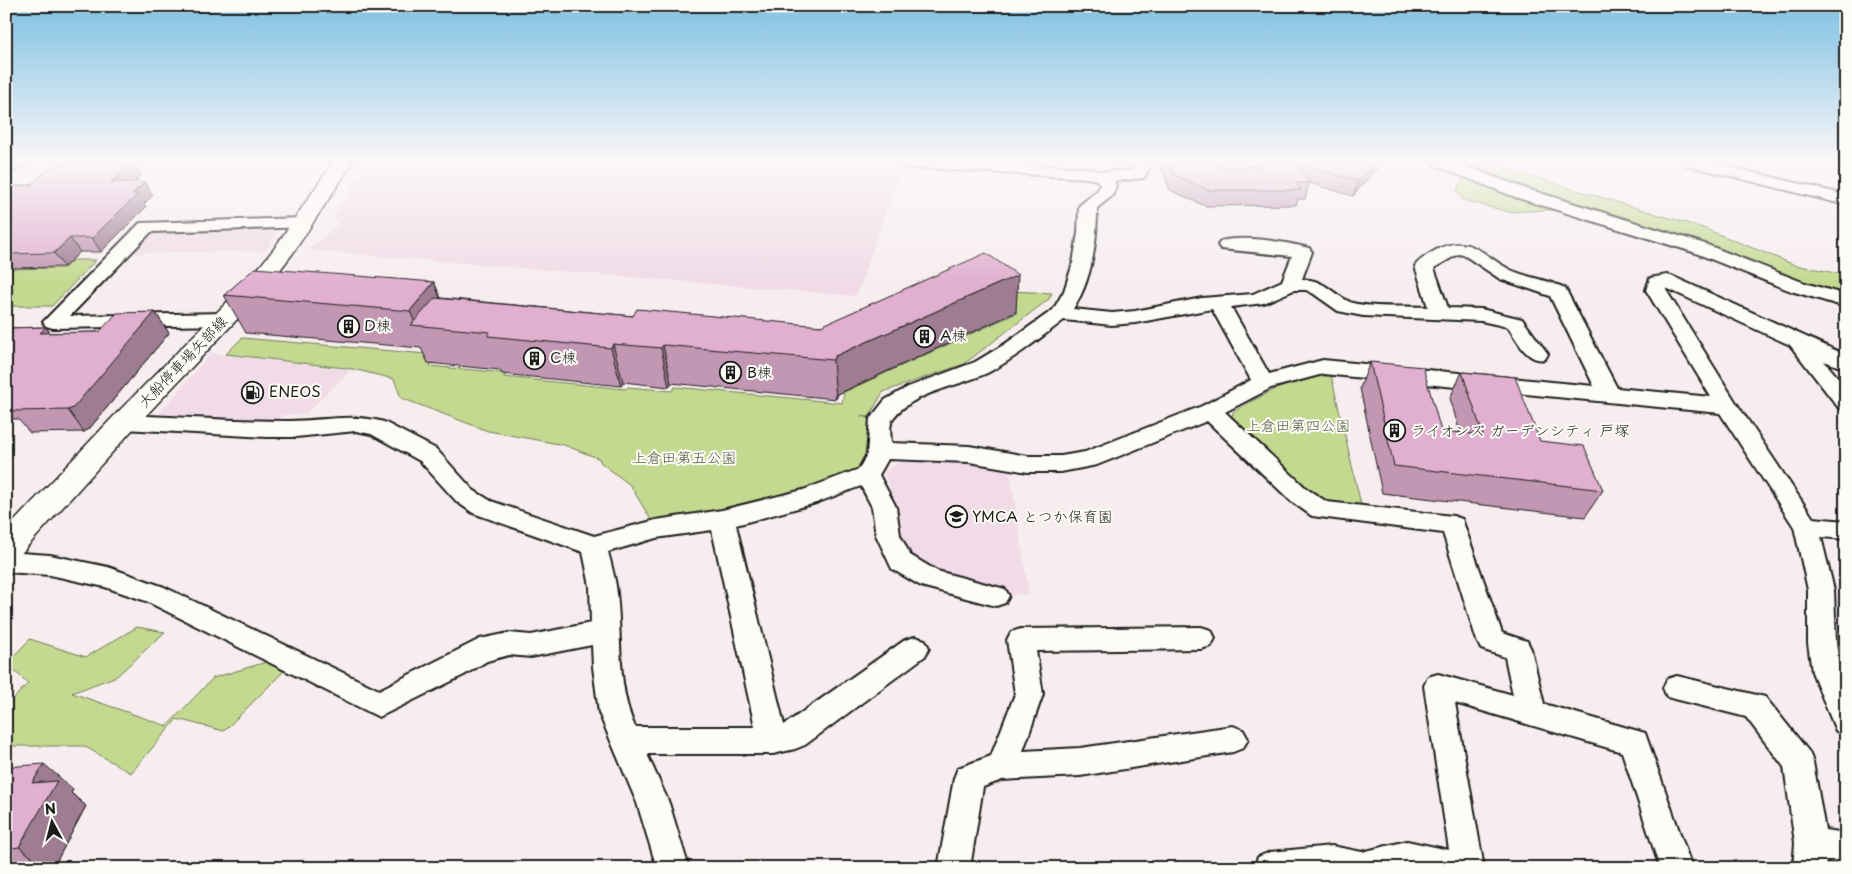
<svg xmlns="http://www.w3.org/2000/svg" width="1852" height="874" font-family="'Playpen Sans','Klee One',sans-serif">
<rect width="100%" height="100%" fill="#f7edef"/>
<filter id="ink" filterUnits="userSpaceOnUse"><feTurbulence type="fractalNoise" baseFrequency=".02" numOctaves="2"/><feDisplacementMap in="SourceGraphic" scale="10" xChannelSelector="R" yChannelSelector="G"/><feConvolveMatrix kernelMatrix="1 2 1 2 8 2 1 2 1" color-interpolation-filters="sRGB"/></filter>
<g filter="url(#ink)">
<path fill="#f0dbe6" d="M 367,162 L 798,162 L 901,168 L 856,296 L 308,250 L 338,224 L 334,216 Z
M 276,226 L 279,229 L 266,251 L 127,253 L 148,232 Z
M 211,353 L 351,370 L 305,414 L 282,415 L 276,422 L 157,416 Z
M 904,460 L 973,462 L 1010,470 L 1029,594 L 1006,595 L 924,567 L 903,548 L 896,531 L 895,503 L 884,472 Z"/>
<path fill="#c3d98f" stroke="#707a56" d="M 1450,162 L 1478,162 L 1493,165 L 1703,228 L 1795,265 L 1846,275 L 1846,295 L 1808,284 L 1704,244 L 1597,212 L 1547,210 L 1509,212 L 1463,200 L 1457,191 L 1466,169 Z
M 73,260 L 96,260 L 52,306 L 6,306 L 6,269 L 64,268 Z
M 987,290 L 1052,293 L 1049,299 L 964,364 L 883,392 L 869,417 L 860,416 L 870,418 L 868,451 L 859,470 L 804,491 L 721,512 L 653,523 L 630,485 L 600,462 L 600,459 L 564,445 L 488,431 L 401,398 L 394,379 L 353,369 L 226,354 L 242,338 L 438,355 L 430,366 L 506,373 L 504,377 L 626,389 L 628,387 L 672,391 L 675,387 L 842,403 L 844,392 L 1017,313 Z
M 1331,375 L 1362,509 L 1325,505 L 1301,488 L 1231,421 L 1233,412 C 1267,392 1292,379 1331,375 Z
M 137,627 L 165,632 L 117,676 L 72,693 L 167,726 L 213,678 L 273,660 L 288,667 L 224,731 L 177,719 L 131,773 L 84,746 L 6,746 L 6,707 L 28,683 L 6,664 L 30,639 L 86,657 Z"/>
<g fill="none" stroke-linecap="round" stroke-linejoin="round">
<defs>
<path id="minor" d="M 6,162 L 27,162 L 25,165 L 6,174 Z
M 898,162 L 980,162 L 1087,168 L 1103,172 L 1132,170 L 1137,162 L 1153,162 L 1144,178 L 1114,181 L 1116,185 L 1112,196 L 1097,208 C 1097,242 1092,280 1073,309 L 1112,313 L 1135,311 L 1202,298 L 1253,294 L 1282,281 L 1292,256 L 1221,249 L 1218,245 L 1221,241 C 1244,235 1286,242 1309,248 L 1312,252 L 1302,279 C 1325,280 1331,293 1350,302 C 1364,308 1410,306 1428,307 L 1415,266 C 1420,259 1429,254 1436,250 C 1472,232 1484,258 1513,271 C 1530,278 1548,280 1565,288 L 1617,388 L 1711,397 L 1646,290 L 1650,278 L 1667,275 L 1674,277 L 1846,355 L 1846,369 L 1824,361 L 1846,387 L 1846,409 L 1838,407 L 1790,345 L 1666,288 L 1666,290 L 1735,401 L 1813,518 L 1846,521 L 1846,539 L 1821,537 L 1834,590 L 1836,643 L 1840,672 L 1846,686 L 1846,735 L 1836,731 L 1812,672 L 1808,643 L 1808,590 L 1794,527 L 1720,413 L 1323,374 L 1271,388 L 1225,412 L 1307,489 L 1327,502 L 1453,516 L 1462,519 L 1502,633 L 1527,641 L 1531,649 L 1544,704 L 1645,733 L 1692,868 L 1660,868 L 1622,752 L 1455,703 L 1484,868 L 1254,868 L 1258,857 L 1270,852 L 1332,846 L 1362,852 L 1407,841 L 1449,850 L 1424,686 L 1428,677 L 1438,674 L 1513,695 L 1505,657 L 1481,649 L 1477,641 L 1443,533 L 1312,516 L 1291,501 L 1207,421 L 1097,465 L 1061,472 L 1028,472 L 969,462 L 888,459 L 879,475 L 896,507 L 900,535 L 910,555 L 937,571 L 1005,589 L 1009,596 L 1005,603 L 996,606 L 921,586 L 892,569 L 876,535 L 872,507 L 861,486 L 816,503 L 736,525 L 784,725 L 905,640 L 915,637 L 925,640 L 929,648 L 925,656 L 805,745 L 795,749 L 773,754 L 647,754 L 669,803 L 689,868 L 657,868 L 637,803 L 599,713 L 593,667 L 592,645 L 531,657 L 509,655 L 487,661 L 464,675 L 379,717 L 146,601 L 105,587 L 50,575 L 6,572 L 6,552 L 50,555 L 108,567 L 164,587 L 379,690 L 480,639 L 509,633 L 531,635 L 591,623 L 590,586 L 583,552 L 473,513 L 457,502 L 420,461 L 371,434 L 356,431 L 296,437 L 267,437 L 124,429 L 116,427 L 113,422 L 116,417 L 124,415 C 179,417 234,421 289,421 C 321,421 352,413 384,422 L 436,449 L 473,490 L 491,501 L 594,536 L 656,520 L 722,510 L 803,490 L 859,469 L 867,454 L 870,419 L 885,400 L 908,387 L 975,362 L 1005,344 L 1053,310 L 1064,291 L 1073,263 L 1078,233 L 1079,206 L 1098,190 L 1100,185 L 1097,180 L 1087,178 L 906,167 L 900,165 ZM 1458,254 L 1464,255 L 1500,279 L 1550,296 L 1594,386 L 1323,360 L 1269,374 L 1231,307 L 1264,303 L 1294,290 L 1306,290 L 1314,294 L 1338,311 L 1363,316 L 1481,321 L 1508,327 C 1518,341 1527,363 1545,359 L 1548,354 L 1522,319 L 1481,309 L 1448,308 L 1434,268 ZM 1212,309 L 1251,380 L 1202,406 L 1085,452 L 1061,456 L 1028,456 L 969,446 L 891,443 C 891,435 888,424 894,417 C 914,391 963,386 991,371 C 1017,357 1040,338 1064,320 L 1112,325 L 1135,323 ZM 712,530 L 755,727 L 635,727 C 615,682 623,632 616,586 C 614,574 611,563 608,552 L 656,538 Z
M 1432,162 L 1454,162 L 1527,189 L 1705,244 L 1805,283 L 1846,295 L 1846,307 L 1791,291 L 1693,252 L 1515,197 L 1434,165 Z
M 1684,162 L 1710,162 L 1846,195 L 1846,205 L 1686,165 Z
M 302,218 L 308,219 L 311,223 L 308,227 L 151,232 L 70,316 L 225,313 L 232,315 L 235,319 L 232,323 L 225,325 L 53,328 L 46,326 L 43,322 L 140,223 Z
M 1201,627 L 1211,630 L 1215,638 L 1211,646 L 1201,649 L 1036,651 L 1043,694 L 1023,751 L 1080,748 L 1233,726 L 1243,730 L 1248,739 L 1243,748 L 1233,752 L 1080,776 L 1002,780 L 983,787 L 970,868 L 938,868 L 954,778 L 958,768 L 991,756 L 1015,694 L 1007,640 L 1011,632 L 1021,629 Z
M 1677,676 L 1765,697 L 1809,752 L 1813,762 L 1825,830 L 1846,833 L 1846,865 L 1826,861 L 1825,868 L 1793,868 L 1795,843 L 1784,767 L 1746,717 L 1667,697 L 1663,688 L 1667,679 Z"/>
<path id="major" d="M 333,162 L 353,162 L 293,253 L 263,292 L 134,428 L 17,558 L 6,562 L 6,530 L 114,416 L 247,282 L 274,249 Z"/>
</defs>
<use href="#minor" stroke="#1c1c1c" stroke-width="4"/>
<use href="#major" stroke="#1c1c1c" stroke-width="3"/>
<use href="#minor" fill="#fdfcf7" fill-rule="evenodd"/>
<use href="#major" fill="#fdfcf7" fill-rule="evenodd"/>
</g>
<path fill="#c297b3" stroke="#1c1c1c" d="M 1159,162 L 1214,162 L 1216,167 L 1260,167 L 1265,162 L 1382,162 L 1353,196 L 1309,183 L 1305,199 L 1298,199 L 1296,205 L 1205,206 L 1170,190 Z
M 133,163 L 141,176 L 135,182 L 153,195 L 144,204 L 146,207 L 101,252 L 80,252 L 64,267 L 6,268 L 6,191 Z
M 434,282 L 441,298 L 633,316 L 821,326 L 1016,312 L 838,394 L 836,399 L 671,383 L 669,387 L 623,382 L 621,386 L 502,374 L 500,370 L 428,363 L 421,348 L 246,333 L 224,295 Z
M 155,312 L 169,333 L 89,429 L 84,432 L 30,433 L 18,419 L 6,419 L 6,328 L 46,327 L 50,333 L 99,332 Z
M 1370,362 L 1441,431 L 1460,433 L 1450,398 L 1462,372 L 1540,441 L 1603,490 L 1585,517 L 1382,493 L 1360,388 Z
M 6,767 L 73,789 L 71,793 L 86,806 L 53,868 L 6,868 Z"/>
<path fill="#9e7b92" stroke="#1c1c1c" d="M 1374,162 L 1382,162 L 1353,196 L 1358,181 Z
M 133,163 L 141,176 L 120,196 L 111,182 Z
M 145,182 L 153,195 L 144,204 L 146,207 L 101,252 L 92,238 L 132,194 Z
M 70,238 L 80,252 L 64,267 L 54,253 Z
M 1018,275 L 1016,312 L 838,394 L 836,399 L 833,360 L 835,356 Z
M 434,282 L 449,320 L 416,325 L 410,311 Z
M 155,312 L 169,333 L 89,429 L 84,432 L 68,410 Z
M 46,327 L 61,348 L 40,333 Z
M 613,344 L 623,382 L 621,386 L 611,348 Z
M 663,345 L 671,383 L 669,387 L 661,348 Z
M 44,764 L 73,789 L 71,793 L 86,806 L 53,868 L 46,868 L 19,847 L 32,783 Z"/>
<path fill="#e1b0d0" stroke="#1c1c1c" d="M 1168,162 L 1214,162 L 1216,167 L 1260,167 L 1265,162 L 1374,162 L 1358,181 L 1298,163 L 1309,183 L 1297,183 L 1301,190 L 1208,190 L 1173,174 Z
M 133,163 L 111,182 L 145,182 L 132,194 L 138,194 L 92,238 L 70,238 L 54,253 L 6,254 L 6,191 L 13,186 L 30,185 L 55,164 Z
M 986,253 L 1018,275 L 835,356 L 833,360 L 663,345 L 661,348 L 613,344 L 611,348 L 488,336 L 490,332 L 411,325 L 435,298 L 633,316 L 637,309 L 821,326 Z
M 255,268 L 434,282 L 410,311 L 224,295 Z
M 155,312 L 73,408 L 68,410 L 12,411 L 6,402 L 6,328 L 46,327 L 40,333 L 99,332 L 117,313 Z
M 1370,362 L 1423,367 L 1441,431 L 1483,435 L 1462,372 L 1515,377 L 1540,441 L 1584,446 L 1603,490 L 1394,466 Z
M 44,764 L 32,783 L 57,781 L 19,847 L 6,849 L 6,767 Z"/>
</g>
<linearGradient id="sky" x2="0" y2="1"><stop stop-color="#7fc1e3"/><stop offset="0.57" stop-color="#fbf7f8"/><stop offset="1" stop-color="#fbf7f8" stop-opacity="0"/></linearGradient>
<rect width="1852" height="284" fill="url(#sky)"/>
<defs>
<symbol id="building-ring" viewBox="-11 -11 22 22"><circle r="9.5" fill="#fdfcf7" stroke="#1c1c1c" stroke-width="1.5"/><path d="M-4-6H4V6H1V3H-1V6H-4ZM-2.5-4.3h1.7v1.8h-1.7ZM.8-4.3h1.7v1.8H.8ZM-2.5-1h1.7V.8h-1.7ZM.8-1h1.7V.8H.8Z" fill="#1c1c1c"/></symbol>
<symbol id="fuel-ring" viewBox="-11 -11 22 22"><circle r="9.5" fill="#fdfcf7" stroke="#1c1c1c" stroke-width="1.5"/><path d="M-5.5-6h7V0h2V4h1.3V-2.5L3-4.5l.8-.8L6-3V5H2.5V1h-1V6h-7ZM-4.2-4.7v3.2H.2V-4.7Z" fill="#1c1c1c"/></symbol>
<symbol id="school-ring" viewBox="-11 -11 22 22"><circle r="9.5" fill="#fdfcf7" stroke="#1c1c1c" stroke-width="1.5"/><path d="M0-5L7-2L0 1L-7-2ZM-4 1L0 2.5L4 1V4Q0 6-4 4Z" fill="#1c1c1c"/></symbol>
</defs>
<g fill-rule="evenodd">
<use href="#building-ring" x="336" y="314" width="25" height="25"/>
<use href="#building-ring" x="912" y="324" width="25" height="25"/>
<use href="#building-ring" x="522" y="346" width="25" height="25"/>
<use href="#building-ring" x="718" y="360" width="25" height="25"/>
<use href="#fuel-ring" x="240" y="380" width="25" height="25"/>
<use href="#building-ring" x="1382" y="418" width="25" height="25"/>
<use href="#school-ring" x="944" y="504" width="25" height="25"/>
</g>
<g text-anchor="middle" stroke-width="4" stroke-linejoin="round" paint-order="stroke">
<g font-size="15" fill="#1c1c1c" stroke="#fdfcf7" text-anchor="start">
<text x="364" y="331">D棟</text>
<text x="940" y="341">A棟</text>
<text x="550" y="363">C棟</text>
<text x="747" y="378">B棟</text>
<text x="269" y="397">ENEOS</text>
<text x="1411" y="436">ライオンズ ガーデンシティ 戸塚</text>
<text x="972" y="522">YMCA とつか保育園</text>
</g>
<g font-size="15" fill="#1c1c1c" stroke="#fdfcf7">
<text transform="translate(183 362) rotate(-46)" y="5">大船停車場矢部線</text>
</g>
<g font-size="15" fill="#565e44" stroke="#fdfcf7">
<text x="1298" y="431">上倉田第四公園</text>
<text x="684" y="463">上倉田第五公園</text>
</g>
</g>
<rect width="1852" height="874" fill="none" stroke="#fdfcf7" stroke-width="25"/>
<rect x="12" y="12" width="1827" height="849" fill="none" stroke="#1c1c1c" stroke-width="2" filter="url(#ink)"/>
<g transform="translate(52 822) rotate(353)" stroke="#fdfcf7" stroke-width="4" paint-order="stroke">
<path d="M0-4L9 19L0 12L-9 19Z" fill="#1c1c1c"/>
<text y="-8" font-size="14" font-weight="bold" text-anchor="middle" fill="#1c1c1c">N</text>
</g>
</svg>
